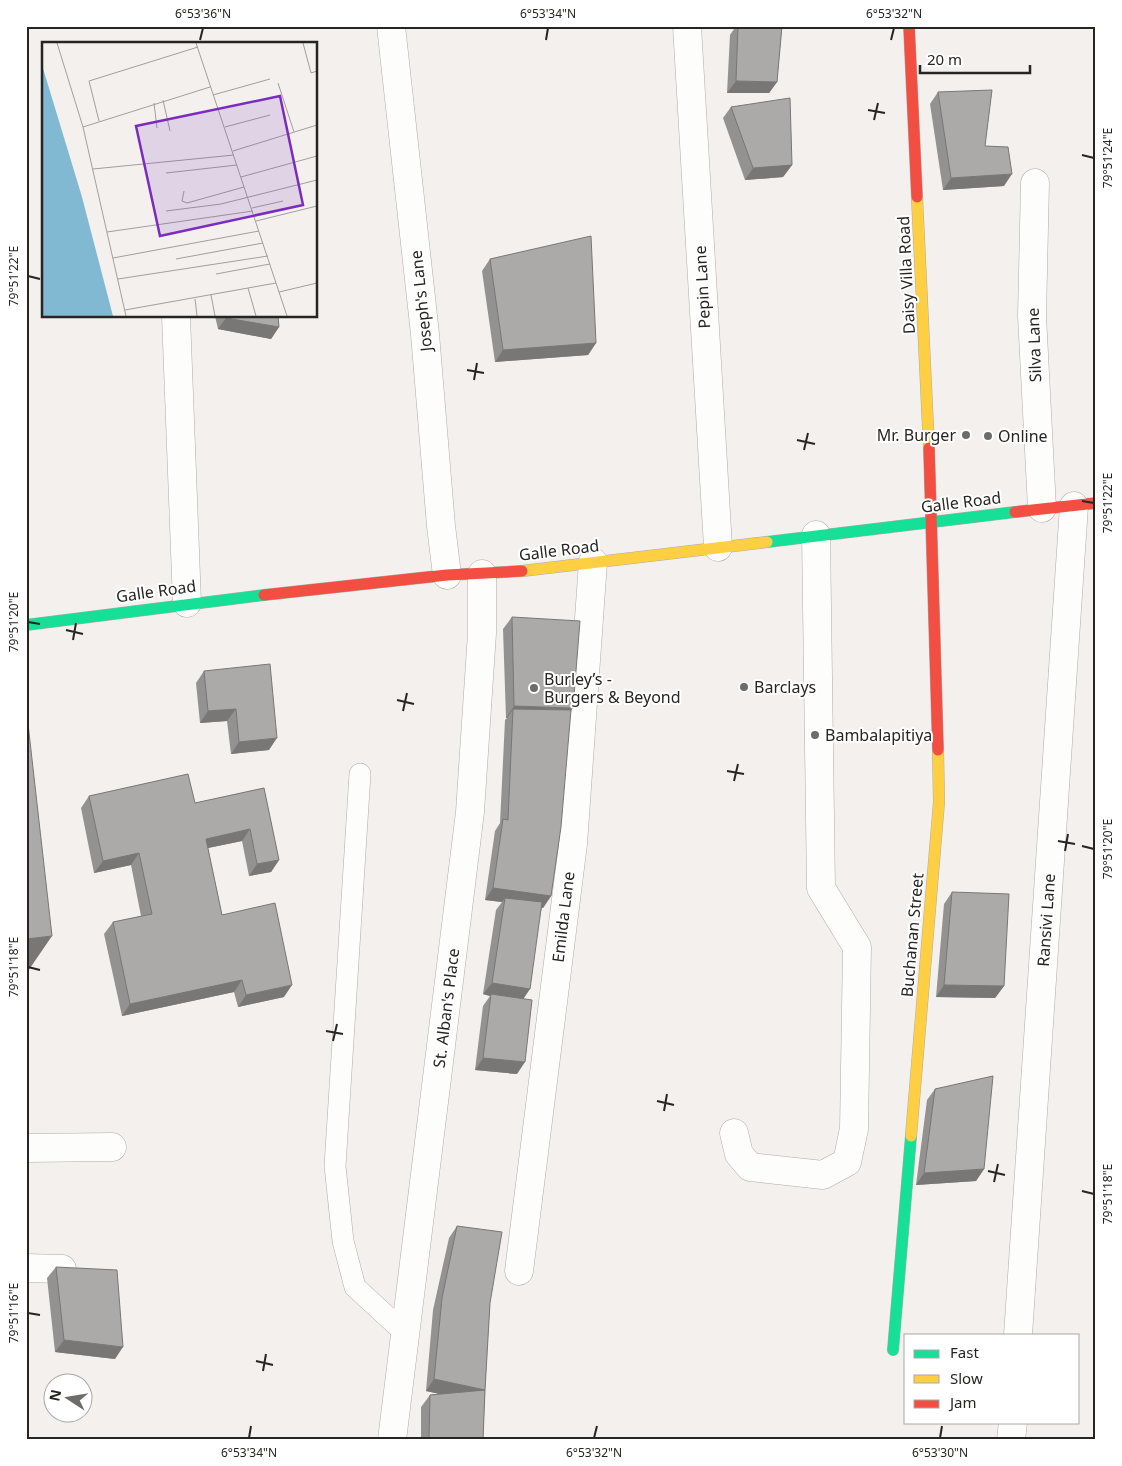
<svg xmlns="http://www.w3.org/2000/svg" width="1122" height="1466" font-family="'Noto Sans',sans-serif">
<rect width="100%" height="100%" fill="#f3f0ed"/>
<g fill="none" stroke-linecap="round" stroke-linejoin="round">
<defs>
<path id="lane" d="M 360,774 L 335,1166 L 343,1241 L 355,1287 L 405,1333"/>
<path id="street" d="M 391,26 L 425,334 L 441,526 L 447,575
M 687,26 L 718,547
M 1035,183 L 1032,316 L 1042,508
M 176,316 L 187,603
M 734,1133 L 739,1154 L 750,1167 L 823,1175 L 847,1162 L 854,1129 L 857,947 L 821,888 L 816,535
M 26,1148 L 112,1147
M 26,1268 L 62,1269
M 519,1271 L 573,844 L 593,562
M 1018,1335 L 1074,506
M 392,1440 L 470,812 L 482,633 L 482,574
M 1011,1440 L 1013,1422"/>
<path id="fast" d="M 767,542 L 1015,512
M 26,625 L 264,595
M 893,1350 L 911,1136"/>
<path id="slow" d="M 917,197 L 929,448
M 522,571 L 767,542
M 911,1136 L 939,802 L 938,750"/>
<path id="jam" d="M 909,26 L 917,197
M 929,448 L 938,750
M 1015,512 L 1096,503
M 264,595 L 447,575 L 522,571"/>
</defs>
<use href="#lane" stroke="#aeacaa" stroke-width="22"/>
<use href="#street" stroke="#aeacaa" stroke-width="29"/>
<use href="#fast" stroke="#aeacaa" stroke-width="12"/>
<use href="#slow" stroke="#aeacaa" stroke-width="12"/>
<use href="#jam" stroke="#aeacaa" stroke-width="12"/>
<use href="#lane" stroke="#fdfdfc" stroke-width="21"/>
<use href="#street" stroke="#fdfdfc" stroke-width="28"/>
<use href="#fast" stroke="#16e098" stroke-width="11"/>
<use href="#slow" stroke="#ffcf43" stroke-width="11"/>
<use href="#jam" stroke="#f24e42" stroke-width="11"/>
</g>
<path fill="#949290" d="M 736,26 L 782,26 L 777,82 L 769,93 L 727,93 L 730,35 Z
M 938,92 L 985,146 L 1004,186 L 943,190 L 930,104 Z
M 731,107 L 792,165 L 783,177 L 745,180 L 723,118 Z
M 490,259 L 596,343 L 588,355 L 495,362 L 482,271 Z
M 215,316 L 278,316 L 279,327 L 271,339 L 218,329 Z
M 512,617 L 573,708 L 571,710 L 551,896 L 543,908 L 542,907 L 523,999 L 517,1074 L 475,1070 L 483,1006 L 490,996 L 483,994 L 496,910 L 502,902 L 485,900 L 495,831 L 500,823 L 505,720 L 507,718 L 506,718 L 503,629 Z
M 204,671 L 269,750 L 231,754 L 227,721 L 200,723 L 196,683 Z
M 264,788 L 279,860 L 271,872 L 249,876 L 242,841 L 208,848 L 222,915 L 284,997 L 238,1007 L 234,992 L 122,1016 L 104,934 L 113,922 L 141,916 L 131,865 L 94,873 L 81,808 L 89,796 L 195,803 Z
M 952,892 L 1004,986 L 995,998 L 936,997 L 944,904 Z
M 935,1089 L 984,1169 L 976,1181 L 916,1185 L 927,1100 Z
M 457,1226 L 490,1303 L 485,1390 L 483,1440 L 421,1440 L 421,1407 L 430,1395 L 440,1394 L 426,1391 L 433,1310 L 449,1238 Z
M 56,1267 L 115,1359 L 55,1352 L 47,1278 Z"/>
<path fill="#787776" d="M 736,81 L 777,82 L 769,93 L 727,93 Z
M 792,165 L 783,177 L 745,180 L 753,168 Z
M 1012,174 L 1004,186 L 943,190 L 951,178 Z
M 226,318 L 279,327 L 271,339 L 218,329 Z
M 596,343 L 588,355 L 495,362 L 503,350 Z
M 514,706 L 573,708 L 564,719 L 513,709 L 507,718 L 506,718 Z
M 236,709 L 227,721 L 200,723 L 208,711 Z
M 277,738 L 269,750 L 231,754 L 239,742 Z
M 250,829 L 242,841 L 198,850 L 206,839 Z
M 139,853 L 131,865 L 94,873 L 103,861 Z
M 279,860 L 271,872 L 249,876 L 257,864 Z
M 493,888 L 551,896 L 543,908 L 504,902 L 505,898 L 502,902 L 485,900 Z
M 52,936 L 28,971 L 26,971 L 26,939 Z
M 242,980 L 234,992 L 122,1016 L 130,1004 Z
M 492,983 L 530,989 L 522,1001 L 491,994 L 490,996 L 483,994 Z
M 292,985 L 284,997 L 238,1007 L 246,995 Z
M 944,985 L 1004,986 L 995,998 L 936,997 Z
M 483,1058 L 525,1062 L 517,1074 L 475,1070 Z
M 984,1169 L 976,1181 L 916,1185 L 924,1173 Z
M 64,1340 L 123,1347 L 115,1359 L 55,1352 Z
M 434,1379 L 485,1390 L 476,1402 L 426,1391 Z"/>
<path fill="#acaaa8" stroke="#787776" d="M 738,26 L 782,26 L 777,82 L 736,81 Z
M 992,90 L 985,146 L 1008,147 L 1012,174 L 951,178 L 938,92 Z
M 790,98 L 792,165 L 753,168 L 731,107 Z
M 591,236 L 596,343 L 503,350 L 490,259 Z
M 226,316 L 278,316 L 279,327 L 226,318 Z
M 512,617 L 580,621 L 573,708 L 514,706 Z
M 270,664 L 277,738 L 239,742 L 236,709 L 208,711 L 204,671 Z
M 26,706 L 52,936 L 26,939 Z
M 513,709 L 571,710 L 561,827 L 551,896 L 493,888 L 503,819 L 508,820 Z
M 188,774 L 195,803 L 264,788 L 279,860 L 257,864 L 250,829 L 206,839 L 222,915 L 275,903 L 292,985 L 246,995 L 242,980 L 130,1004 L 113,922 L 152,914 L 139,853 L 103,861 L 89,796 Z
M 952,892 L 1009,894 L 1004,986 L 944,985 Z
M 505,898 L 542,902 L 530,989 L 492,983 Z
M 491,994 L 532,1000 L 525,1062 L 483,1058 Z
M 993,1076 L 984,1169 L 924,1173 L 935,1089 Z
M 457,1226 L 502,1232 L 490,1303 L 485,1390 L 434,1379 L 442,1298 Z
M 56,1267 L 117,1270 L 123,1347 L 64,1340 Z
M 485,1390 L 483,1440 L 429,1440 L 430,1395 Z"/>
<path fill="none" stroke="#272523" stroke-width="2" d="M 200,40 L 203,28M 546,40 L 548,28M 891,40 L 894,28M 868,110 L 885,113M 874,120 L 878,103M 1082,155 L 1094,158M 28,276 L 40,279M 467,370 L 484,373M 474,380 L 477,363M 797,440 L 815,444M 804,450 L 808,433M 1082,501 L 1094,503M 28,622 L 40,624M 66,630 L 83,634M 73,640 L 76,623M 397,700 L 414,704M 403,711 L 407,693M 727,771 L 744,774M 734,781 L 738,764M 1058,841 L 1075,844M 1082,846 L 1094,849M 1065,851 L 1068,834M 28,967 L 40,970M 326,1031 L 343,1034M 333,1041 L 337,1024M 657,1101 L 674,1105M 664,1111 L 667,1094M 988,1171 L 1005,1175M 994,1182 L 998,1164M 1082,1191 L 1094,1194M 28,1313 L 40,1315M 256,1361 L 273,1365M 263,1371 L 266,1354M 249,1438 L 251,1426M 594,1438 L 597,1426M 940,1438 L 942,1426"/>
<g fill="#6e6c6a" stroke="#fff" stroke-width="2">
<circle cx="966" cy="435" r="5"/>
<circle cx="988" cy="436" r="5"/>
<circle cx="744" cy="687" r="5"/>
<circle cx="534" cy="688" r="5"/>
<circle cx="815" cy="735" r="5"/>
</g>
<g text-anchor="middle" stroke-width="4" stroke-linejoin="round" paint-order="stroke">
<g font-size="16" fill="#272523" stroke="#fff">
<text transform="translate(906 275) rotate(-93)" y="6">Daisy Villa Road</text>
<text transform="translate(702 287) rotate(-93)" y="6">Pepin Lane</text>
<text transform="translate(421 301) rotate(-96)" y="6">Joseph's Lane</text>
<text transform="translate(1034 345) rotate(-92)" y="6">Silva Lane</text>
<text transform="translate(961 502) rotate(-7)" y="6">Galle Road</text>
<text transform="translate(559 550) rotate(-7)" y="6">Galle Road</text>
<text transform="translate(156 591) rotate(-8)" y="6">Galle Road</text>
<text transform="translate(563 917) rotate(-83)" y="6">Emilda Lane</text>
<text transform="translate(1046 920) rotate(-86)" y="6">Ransivi Lane</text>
<text transform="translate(912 935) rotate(-85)" y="6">Buchanan Street</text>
<text transform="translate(446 1008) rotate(-83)" y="6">St. Alban's Place</text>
</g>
<g font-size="16" fill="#272523" stroke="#fff" text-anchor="start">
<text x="956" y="441" text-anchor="end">Mr. Burger</text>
<text x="998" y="442">Online</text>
<text x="544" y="685">Burley’s -<tspan x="544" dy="18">Burgers &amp; Beyond</tspan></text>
<text x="754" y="693">Barclays</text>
<text x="825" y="741">Bambalapitiya</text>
</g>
</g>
<g transform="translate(42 42)">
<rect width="275" height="275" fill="#f3f0ed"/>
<path d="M 0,23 L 40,155 L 71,274 L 0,274 Z" fill="#81b9d2"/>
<path fill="none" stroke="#a19f9c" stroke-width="1" d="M 15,1 L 41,85 L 84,274M 154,1 L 245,274M 261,1 L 269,31 L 275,29M 236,41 L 252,90M 171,53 L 228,37M 121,58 L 128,89M 112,61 L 115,86M 57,79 L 47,39 L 156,5M 41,85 L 168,45M 183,85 L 228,73M 191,109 L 275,83M 51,127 L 192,113M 124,131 L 195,123M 199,135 L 275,114M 142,149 L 140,159 L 145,161 L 202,145M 210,166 L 241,159M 124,169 L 179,162 L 275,138M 214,179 L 275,164M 65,190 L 211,169M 71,216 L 217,189M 134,217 L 221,201M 174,232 L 228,222M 76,237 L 226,214M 206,246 L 214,274M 237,250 L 275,241M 169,253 L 173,274M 153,257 L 155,274M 83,268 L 234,241"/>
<path fill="#7b2cbf" fill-opacity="0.15" stroke="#7b2cbf" stroke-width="2.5" d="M 238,54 L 261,163 L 118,194 L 94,84 Z"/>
<rect width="275" height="275" fill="none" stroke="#272523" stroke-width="2.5"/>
</g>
<rect width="1122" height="1466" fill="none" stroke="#ffffff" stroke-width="55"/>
<rect x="904" y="1334" width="175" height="90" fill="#ffffff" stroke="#a9a8a7"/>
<rect x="914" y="1350" width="25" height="8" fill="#16e098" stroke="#a9a8a7"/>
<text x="950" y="1358" font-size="15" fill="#272523">Fast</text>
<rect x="914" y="1375" width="25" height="8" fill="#ffcf43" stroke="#a9a8a7"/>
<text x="950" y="1384" font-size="15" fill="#272523">Slow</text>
<rect x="914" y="1400" width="25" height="8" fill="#f24e42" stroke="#a9a8a7"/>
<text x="950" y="1408" font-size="15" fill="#272523">Jam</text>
<g transform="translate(68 1398) rotate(282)"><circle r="24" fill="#ffffff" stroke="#a9a8a7"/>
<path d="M0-4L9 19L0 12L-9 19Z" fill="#6e6c6a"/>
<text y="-8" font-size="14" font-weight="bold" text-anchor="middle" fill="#272523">N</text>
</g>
<path d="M920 65v8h110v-8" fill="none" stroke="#272523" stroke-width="2.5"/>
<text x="927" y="65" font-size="15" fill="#272523" stroke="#ffffff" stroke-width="4" paint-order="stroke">20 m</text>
<rect x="28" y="28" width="1066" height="1410" fill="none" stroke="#272523" stroke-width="2"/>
<g font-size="12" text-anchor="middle" fill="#272523">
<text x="203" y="18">6°53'36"N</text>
<text x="548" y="18">6°53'34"N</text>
<text x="894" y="18">6°53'32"N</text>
<text transform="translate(1108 158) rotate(-90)" y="4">79°51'24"E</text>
<text transform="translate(14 276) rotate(-90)" y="4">79°51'22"E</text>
<text transform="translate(1108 503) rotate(-90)" y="4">79°51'22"E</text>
<text transform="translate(14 622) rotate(-90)" y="4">79°51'20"E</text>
<text transform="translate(1108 849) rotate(-90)" y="4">79°51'20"E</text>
<text transform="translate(14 967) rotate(-90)" y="4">79°51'18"E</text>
<text transform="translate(1108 1194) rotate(-90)" y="4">79°51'18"E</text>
<text transform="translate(14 1313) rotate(-90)" y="4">79°51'16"E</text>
<text x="249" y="1457">6°53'34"N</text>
<text x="594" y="1457">6°53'32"N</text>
<text x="940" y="1457">6°53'30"N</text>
</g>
</svg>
